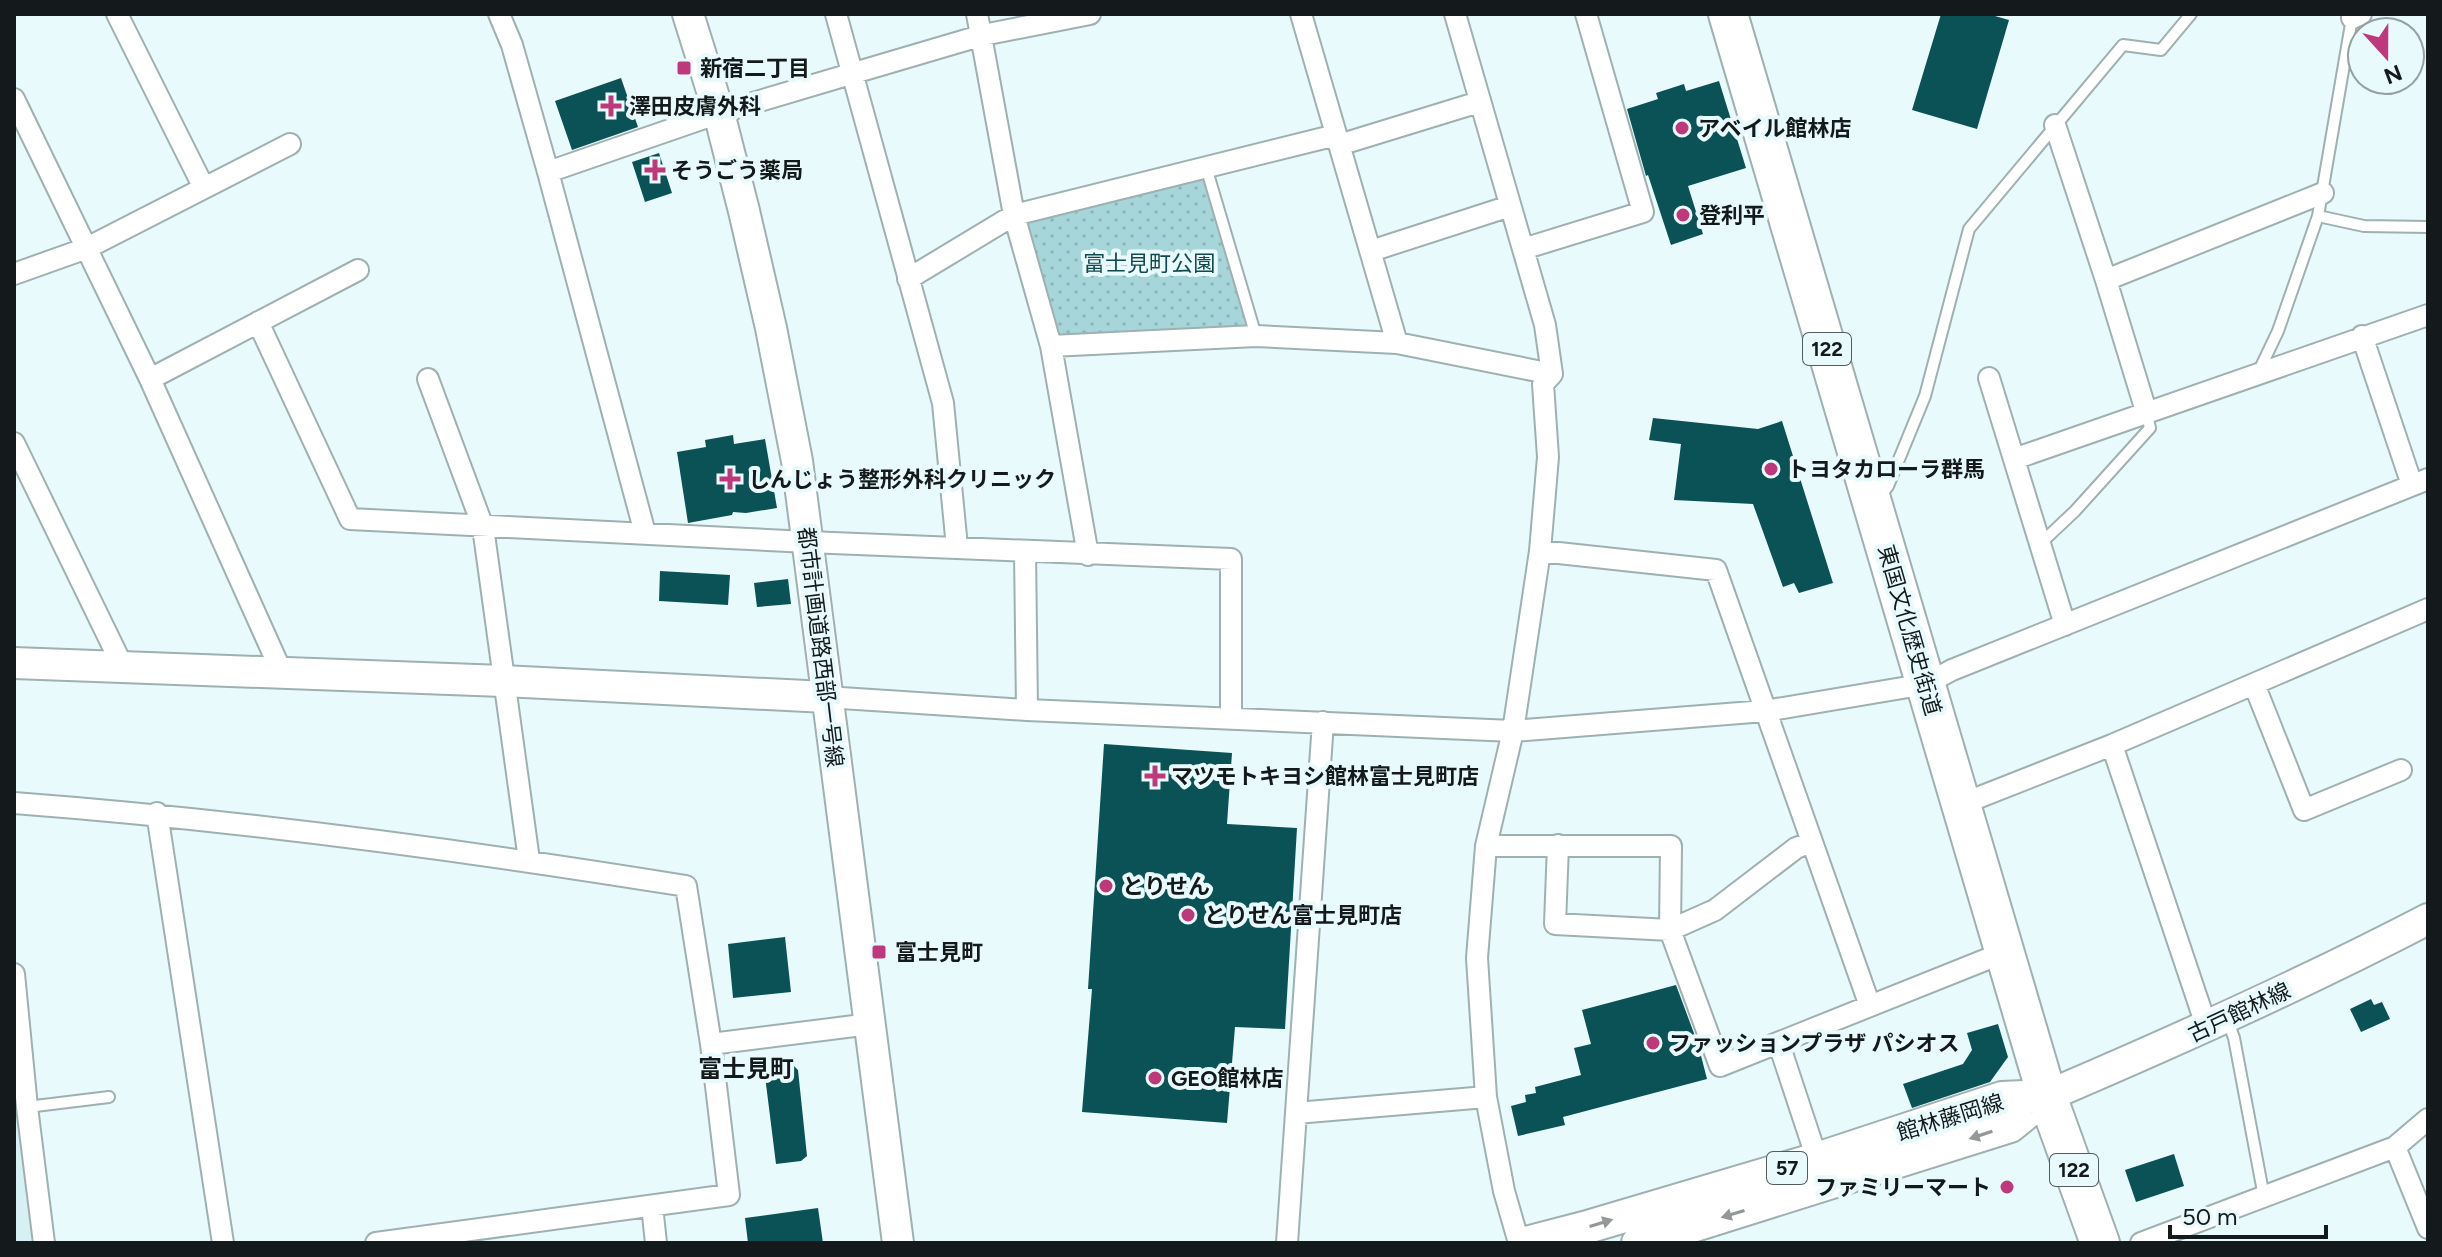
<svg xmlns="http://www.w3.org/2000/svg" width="2442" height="1257" font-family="Figtree,'Noto Sans JP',sans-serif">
<defs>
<pattern id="park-dots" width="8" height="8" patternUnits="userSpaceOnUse" patternTransform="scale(2)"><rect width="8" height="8" fill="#a6d6da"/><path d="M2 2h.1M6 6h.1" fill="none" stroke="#8eb7ba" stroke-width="1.8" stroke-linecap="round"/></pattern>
</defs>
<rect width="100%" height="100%" fill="#e9fafc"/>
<path fill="#d6f1f4" d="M 14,1117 L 23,1123 L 37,1243 L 14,1243 Z"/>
<path fill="url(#park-dots)" d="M 1206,167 L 1256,336 L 1051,346 L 1014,215 Z"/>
<path fill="#0b5257" d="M 1941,14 L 1988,14 L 2009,20 L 1977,129 L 1912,110 Z
M 621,78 L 638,127 L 572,150 L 555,101 Z
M 1719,81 L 1746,168 L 1688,186 L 1703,234 L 1671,245 L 1648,175 L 1646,176 L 1627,109 L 1658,99 L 1656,93 L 1684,84 L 1686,91 Z
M 659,153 L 672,193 L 645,202 L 632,162 Z
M 1653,418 L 1758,429 L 1782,421 L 1833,583 L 1799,593 L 1794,583 L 1783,587 L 1753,504 L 1674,500 L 1681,444 L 1649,440 Z
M 733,435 L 734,444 L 765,439 L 777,508 L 746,513 L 733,512 L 732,515 L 688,523 L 677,452 L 706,447 L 705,440 Z
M 660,571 L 730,575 L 728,605 L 659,601 Z
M 788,579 L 791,604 L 757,607 L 754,583 Z
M 1104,744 L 1232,753 L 1227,824 L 1297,828 L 1285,1029 L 1235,1027 L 1227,1123 L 1082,1112 L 1092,989 L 1088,989 Z
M 785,937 L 791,992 L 733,998 L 728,944 Z
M 1676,985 L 1698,1044 L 1707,1079 L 1563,1117 L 1565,1125 L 1518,1136 L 1511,1106 L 1526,1102 L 1525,1095 L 1536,1093 L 1535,1087 L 1581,1075 L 1574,1048 L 1591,1044 L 1582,1010 Z
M 2371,999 L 2374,1005 L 2382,1002 L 2390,1019 L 2361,1032 L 2350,1009 Z
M 1998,1024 L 2008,1057 L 1990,1082 L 1912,1108 L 1903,1084 L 1963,1064 L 1972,1050 L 1967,1033 Z
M 792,1064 L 798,1070 L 807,1156 L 801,1161 L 776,1164 L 764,1068 Z
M 2174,1154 L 2184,1186 L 2136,1202 L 2125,1170 Z
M 818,1208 L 823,1243 L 748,1243 L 745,1218 Z"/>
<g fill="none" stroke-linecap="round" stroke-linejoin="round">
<defs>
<path id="lane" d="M 1206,167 L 1256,336
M 2318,216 L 2364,226 L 2428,227
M 2258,373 L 2278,331 L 2318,216 L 2352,18
M 1879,498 L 1888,486 L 1925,396 L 1969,229 L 2123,45 L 2161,50 L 2191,14
M 2040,544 L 2075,511 L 2150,428 L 2146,411
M 2227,1019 L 2234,1038 L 2264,1197
M 27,1107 L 109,1097"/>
<path id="street" d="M 117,14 L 204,188
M 499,14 L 512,45 L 548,172 L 645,533
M 836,14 L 943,403 L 957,547
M 977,14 L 1014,215 L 1051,346 L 1088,555
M 1301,14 L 1397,343
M 1455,14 L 1545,325 L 1552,374 L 1543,384 L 1548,457 L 1540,551 L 1513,731 L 1486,846 L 1477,958 L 1486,1097 L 1504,1191 L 1519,1243
M 2352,18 L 2361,14
M 14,99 L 150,379 L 282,673
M 2055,125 L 2106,280 L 2146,411
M 1339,145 L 1479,102
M 548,172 L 719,113 L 854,73 L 983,35 L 1090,14
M 1523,249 L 1643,212 L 1586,14
M 1371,251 L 1510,206
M 14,274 L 87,248 L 290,144
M 908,279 L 1014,215 L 1336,135
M 2106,280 L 2323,193
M 258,322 L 350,519 L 808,542 L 1231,559 L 1231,718
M 2362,336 L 2412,485
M 1051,346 L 1256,336 L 1397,343 L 1552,374
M 1989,378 L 2065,625
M 150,379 L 358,270
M 428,379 L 483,527 L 529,860
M 14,443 L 123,667
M 2014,459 L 2428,315
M 1025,551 L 1027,710
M 1540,551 L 1716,570 L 1870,1006
M 2254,684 L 2304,810 L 2401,770
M 826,697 L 1027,710 L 1513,731 L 1765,711 L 1926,684 L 1952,670 L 2428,479
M 2112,745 L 2207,1028
M 14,803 C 239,820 463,850 686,886 L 711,1044 L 729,1195 L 376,1243
M 1962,804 L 2112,745 L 2428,609
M 157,813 L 223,1243
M 1558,845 L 1555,924 L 1670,930 L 1715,910 L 1796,848 L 1812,842
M 1486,846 L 1671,846 L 1670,930 L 1720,1066 L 2005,952
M 14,974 L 27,1107 L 44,1243
M 711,1044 L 870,1024
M 1779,1044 L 1817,1159
M 1296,1113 L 1486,1097
M 2395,1147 L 2428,1228
M 652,1206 L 656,1243
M 1287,1243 L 1323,722
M 2141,1243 L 2395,1147 L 2428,1119"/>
<path id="secondary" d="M 688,14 L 719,113 L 744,211 L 771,328 L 797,461 L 898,1243
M 14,663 L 503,681 L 826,697
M 2047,1096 C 2176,1041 2303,984 2428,919"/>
<path id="primary" d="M 1526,1243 L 1584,1228 L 1817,1159 L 2002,1098 L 2047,1096
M 1638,1243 L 2010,1126 L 2047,1096"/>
<path id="highway" d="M 1728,14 L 2047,1096 L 2100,1243"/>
</defs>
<use href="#lane" stroke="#9fb0b1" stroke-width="14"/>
<use href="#street" stroke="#9fb0b1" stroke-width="24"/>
<use href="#secondary" stroke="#9fb0b1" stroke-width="34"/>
<use href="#primary" stroke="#9fb0b1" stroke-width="36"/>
<use href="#highway" stroke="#9fb0b1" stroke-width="42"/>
<use href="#lane" stroke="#fff" stroke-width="10"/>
<use href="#street" stroke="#fff" stroke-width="20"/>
<use href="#secondary" stroke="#fff" stroke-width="30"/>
<use href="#primary" stroke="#fff" stroke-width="32"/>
<use href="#highway" stroke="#fff" stroke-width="38"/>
</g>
<defs><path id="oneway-solid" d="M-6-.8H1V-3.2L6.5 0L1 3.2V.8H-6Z" transform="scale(2)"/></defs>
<g fill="#959898">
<use href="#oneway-solid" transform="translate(1981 1135) rotate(162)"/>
<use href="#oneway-solid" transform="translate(1733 1214) rotate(163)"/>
<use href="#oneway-solid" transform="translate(1601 1223) rotate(-17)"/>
</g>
<g fill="#be397c" stroke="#e9fafc" stroke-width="3">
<rect x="676" y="60" width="16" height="16" rx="4"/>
<path d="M607 94h8v8h8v8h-8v8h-8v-8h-8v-8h8z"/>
<circle cx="1682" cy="128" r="8"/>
<path d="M651 158h8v8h8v8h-8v8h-8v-8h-8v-8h8z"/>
<circle cx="1683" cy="215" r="8"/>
<circle cx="1771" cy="469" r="8"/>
<path d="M726 467h8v8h8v8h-8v8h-8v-8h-8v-8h8z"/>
<path d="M1151 764h8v8h8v8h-8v8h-8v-8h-8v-8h8z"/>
<circle cx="1106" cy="886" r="8"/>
<circle cx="1188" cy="915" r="8"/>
<rect x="871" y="944" width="16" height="16" rx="4"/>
<circle cx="1653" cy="1043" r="8"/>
<circle cx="1155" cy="1078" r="8"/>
<circle cx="2007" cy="1187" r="8"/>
</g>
<g text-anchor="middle" stroke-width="8" stroke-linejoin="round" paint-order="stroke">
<g fill="#e9fafc" stroke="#545d5e" stroke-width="2">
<rect x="1803" y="333" width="48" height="32" rx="6"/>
<rect x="1767" y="1152" width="40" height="32" rx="6"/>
<rect x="2050" y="1154" width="48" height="32" rx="6"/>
</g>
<g font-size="20" font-weight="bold" fill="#141a1b">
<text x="1827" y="356">122</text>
<text x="1787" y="1175">57</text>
<text x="2074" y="1177">122</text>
</g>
<g font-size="22" font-weight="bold" fill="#141a1b" stroke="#e9fafc" text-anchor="start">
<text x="700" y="76">新宿二丁目</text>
<text x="629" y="114">澤田皮膚外科</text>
<text x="1698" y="136">アベイル館林店</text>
<text x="671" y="178">そうごう薬局</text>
<text x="1699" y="223">登利平</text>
<text x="1787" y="477">トヨタカローラ群馬</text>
<text x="748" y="487">しんじょう整形外科クリニック</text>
<text x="1171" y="784">マツモトキヨシ館林富士見町店</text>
<text x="1122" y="894">とりせん</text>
<text x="1204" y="923">とりせん富士見町店</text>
<text x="895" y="960">富士見町</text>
<text x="1669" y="1051">ファッションプラザ パシオス</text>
<text x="1171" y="1086">GEO館林店</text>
<text x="1991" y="1195" text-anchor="end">ファミリーマート</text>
</g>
<g font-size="22" fill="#10494e" stroke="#e9fafc">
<text x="1149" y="271">富士見町公園</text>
</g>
<g font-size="22" fill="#141a1b" stroke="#e9fafc">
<text transform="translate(1910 630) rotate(74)" y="8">東国文化歴史街道</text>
<text transform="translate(821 647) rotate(83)" y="8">都市計画道路西部一号線</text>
<text transform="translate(2239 1012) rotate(-25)" y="8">古戸館林線</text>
<text transform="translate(1950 1117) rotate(-17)" y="8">館林藤岡線</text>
</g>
<g font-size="24" font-weight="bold" fill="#141a1b" stroke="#e9fafc">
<text x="746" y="1077">富士見町</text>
</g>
</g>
<rect width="2442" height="1257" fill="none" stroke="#141a1b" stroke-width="32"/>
<g transform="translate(2386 56) rotate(159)"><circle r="38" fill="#e9fafc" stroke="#94a0a2" stroke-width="2"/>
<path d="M0-6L14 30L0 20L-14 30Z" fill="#be397c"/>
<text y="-12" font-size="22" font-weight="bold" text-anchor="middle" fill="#141a1b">N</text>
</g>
<path d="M2170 1225v12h156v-12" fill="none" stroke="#141a1b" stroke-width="4"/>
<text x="2182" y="1225" font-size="24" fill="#141a1b" stroke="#e9fafc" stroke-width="6" paint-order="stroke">50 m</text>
</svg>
